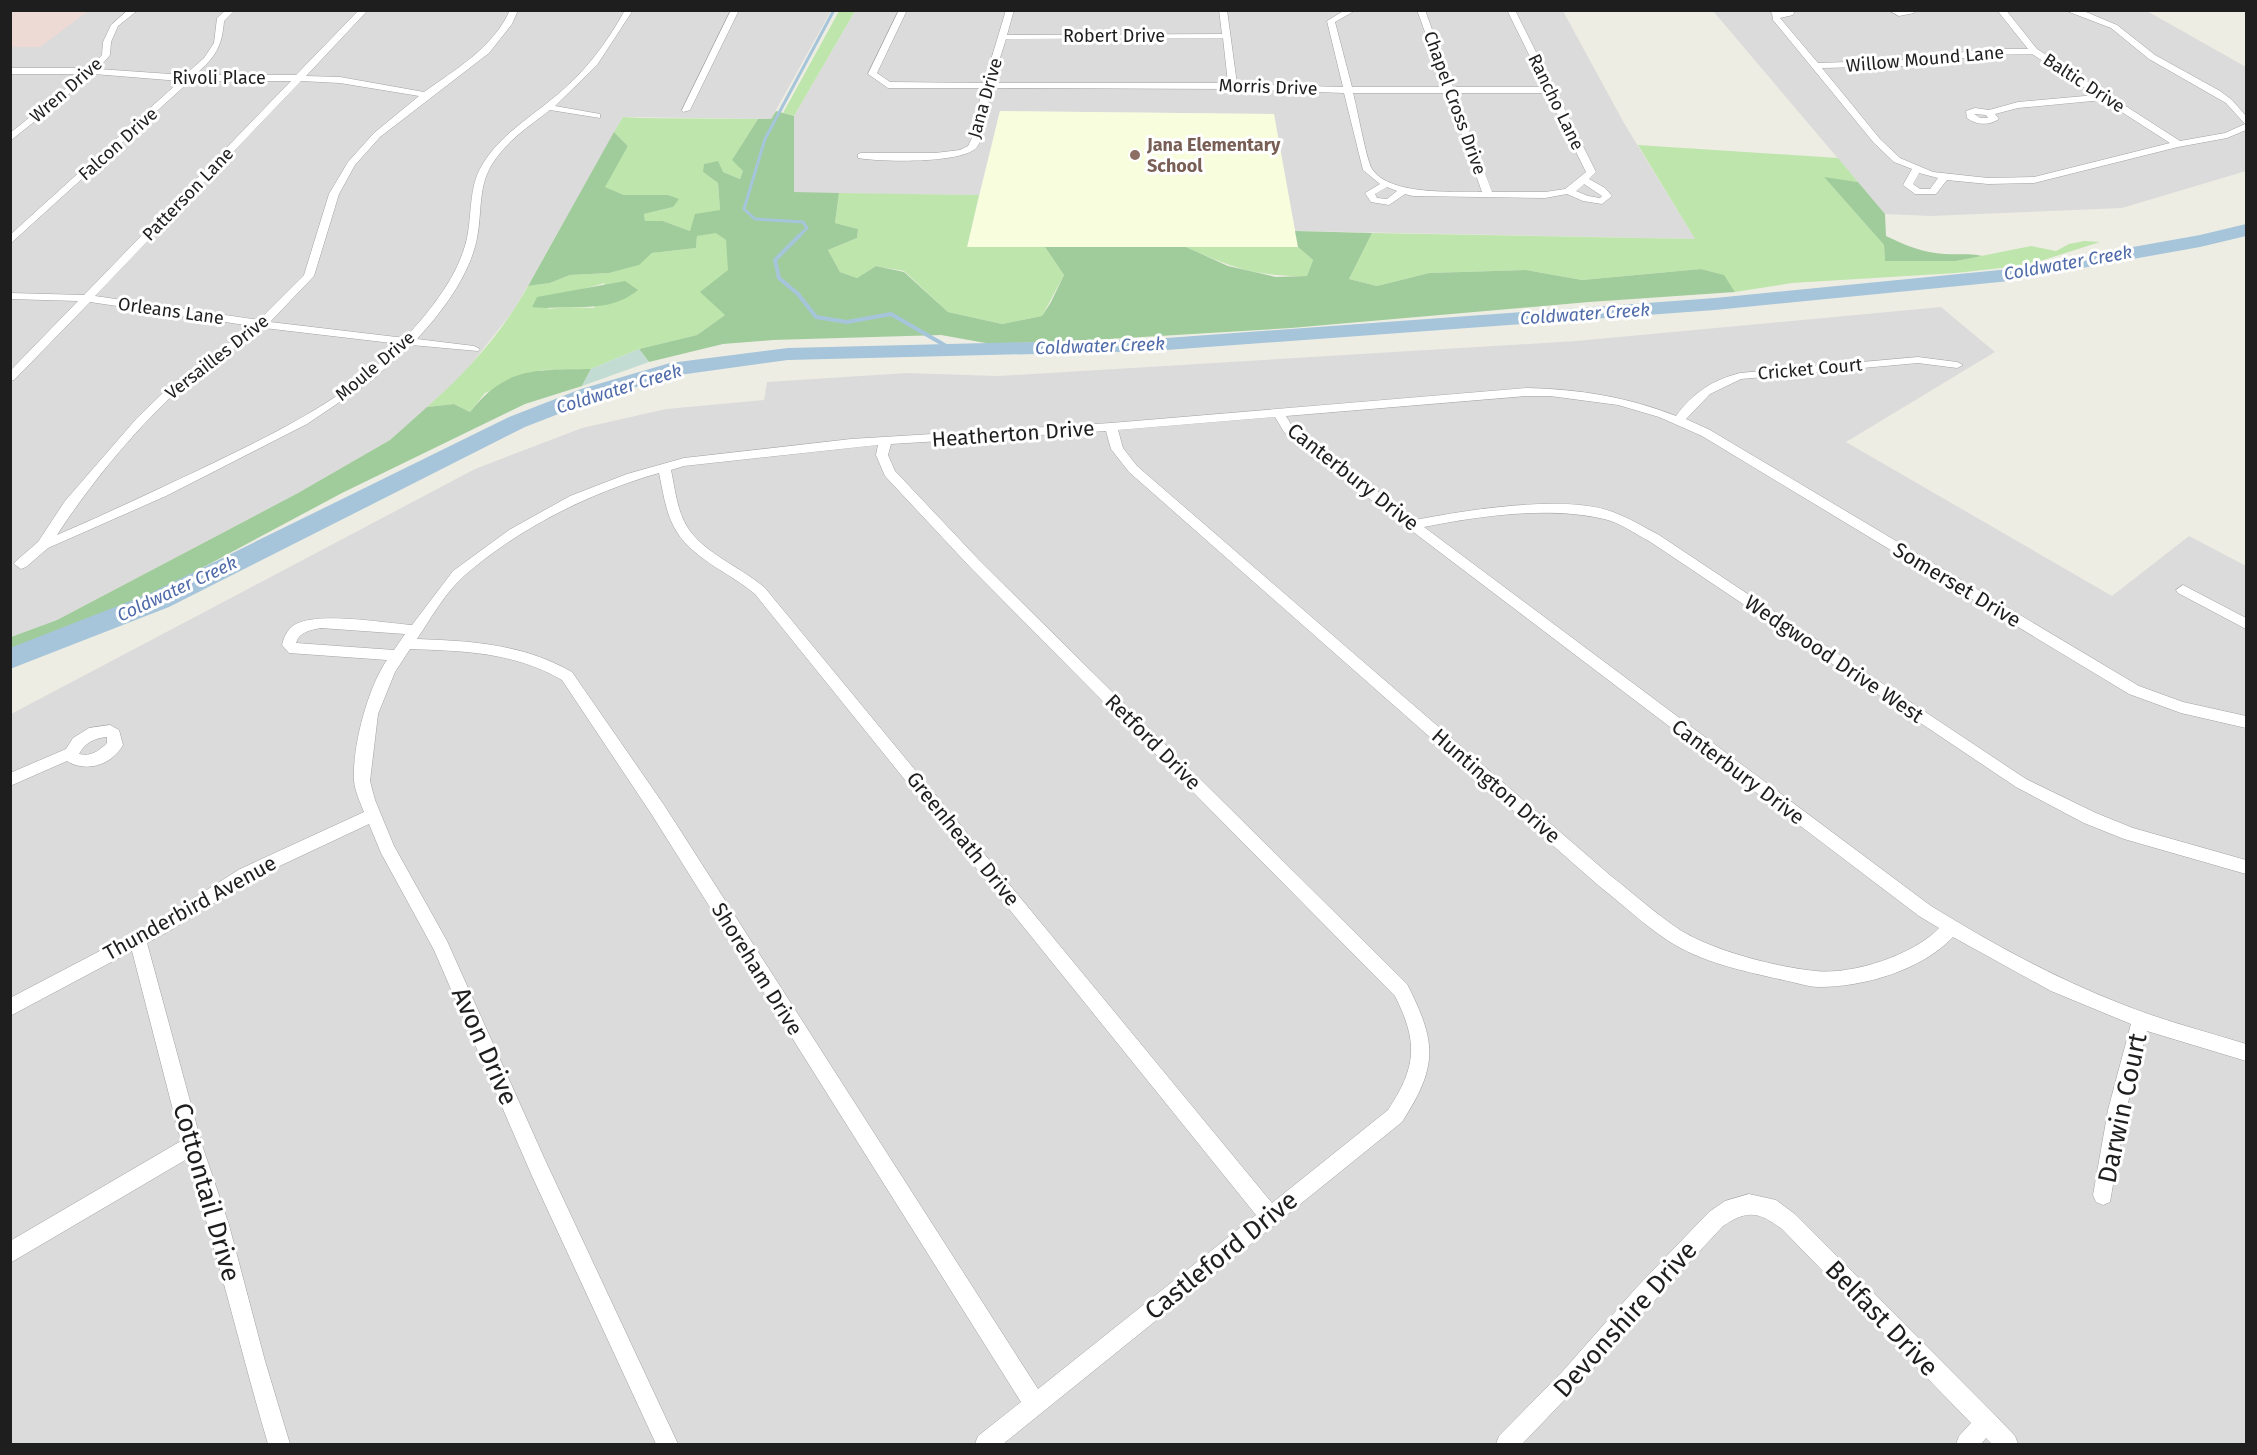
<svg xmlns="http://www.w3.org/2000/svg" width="2257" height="1455" font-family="'Fira Sans',sans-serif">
<rect width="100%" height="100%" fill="#eeede4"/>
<path fill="#dcdbdb" d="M 88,10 L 831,11 L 771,119 L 623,117 L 514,310 L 461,377 L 390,440 L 298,493 L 57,620 L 11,637 L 11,47 L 40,47 Z
M 855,11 L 1563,11 L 1624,123 L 1695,239 L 1295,231 L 1273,114 L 1000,111 L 979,195 L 794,193 L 794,116 Z
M 1713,11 L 2147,11 L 2246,67 L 2246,171 L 2122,208 L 1930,216 L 1885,214 Z
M 1941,307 L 1995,352 L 1846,442 L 2112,596 L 2189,536 L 2246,566 L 2246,1444 L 11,1444 L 11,714 L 475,469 L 582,428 L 666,409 L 764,400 L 767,382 L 907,373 L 998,376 L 1576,341 Z"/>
<path fill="#eedad4" d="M 11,10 L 88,10 L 88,11 L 40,47 L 11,47 Z"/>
<path fill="#f8fdde" d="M 1000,111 L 1274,114 L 1298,247 L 967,247 Z"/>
<path fill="#bee6ac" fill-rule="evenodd" d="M 839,11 L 855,11 L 794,116 L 783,113 Z
M 623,117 L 641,118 L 758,119 L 733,159 L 743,171 L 740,179 L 723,172 L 703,172 L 718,183 L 720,210 L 690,231 L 663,221 L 645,222 L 644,214 L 673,207 L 668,195 L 624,195 L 604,187 L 628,146 L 614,132 Z
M 1638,145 L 1838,158 L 1858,182 L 1825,178 L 1884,245 L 1885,260 L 1956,261 L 2031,246 L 2056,251 L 2069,244 L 2084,241 L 2100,242 L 2028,265 L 1956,273 L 1792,283 L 1735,292 L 1723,275 L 1701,269 L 1582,280 L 1526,270 L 1429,273 L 1377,286 L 1349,279 L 1372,233 L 1695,239 Z
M 839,193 L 979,195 L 967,247 L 1045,247 L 1064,275 L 1042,316 L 1002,324 L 948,312 L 904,271 L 876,266 L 857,278 L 840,272 L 828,250 L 857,238 L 858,229 L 835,223 Z
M 716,232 L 726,240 L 729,254 L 725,315 L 697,335 L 639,349 L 591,369 L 541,370 L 485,393 L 470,412 L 454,404 L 427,407 C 467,372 502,333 528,286 L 550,283 L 570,275 L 609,273 L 638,265 L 652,253 L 696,248 L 697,236 ZM 605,283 L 594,308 L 568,307 L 547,309 L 576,291 Z
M 1186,247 L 1298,247 L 1313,260 L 1307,276 C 1257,277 1230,267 1186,247 Z"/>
<path fill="#a0cc9b" d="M 776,111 L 794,116 L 794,192 L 839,193 L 835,223 L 858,229 L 857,238 L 828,250 L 840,272 L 857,278 L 876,266 L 904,272 L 948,312 L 1002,324 L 1042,316 L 1051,302 L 1064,275 L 1045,247 L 1186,247 L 1228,266 L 1276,277 L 1307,276 L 1313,260 L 1298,247 L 1295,231 L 1372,233 L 1349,279 L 1377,286 L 1429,273 L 1526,270 L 1582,280 L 1701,269 L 1724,275 L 1735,292 L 1589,302 L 1291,328 L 1109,339 L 991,344 L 941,335 L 773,340 L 723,344 L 649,362 L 639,349 L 697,335 L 725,315 L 700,292 L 728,270 L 726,240 L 716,233 L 697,236 L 696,248 L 652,253 L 639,265 L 609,273 L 570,275 L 550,283 L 528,286 L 614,132 L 628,146 L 605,187 L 624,195 L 668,195 L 679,199 L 673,207 L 644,214 L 645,221 L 663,221 L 690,231 L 695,214 L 720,210 L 718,183 L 703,172 L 704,164 L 718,161 L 723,172 L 740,179 L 743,171 L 732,160 L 758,119 L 771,119 Z
M 1824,177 L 1858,182 L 1885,214 L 1886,236 C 1905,245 1923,253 1945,254 C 1958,255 1968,253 1982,256 L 1956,261 L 1885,261 L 1884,245 Z
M 625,281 L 638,290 C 617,307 596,307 570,307 C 557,307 546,309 532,307 L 537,297 Z
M 591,369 L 582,386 L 525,404 L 342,493 L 157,592 L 11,650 L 11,637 L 57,620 L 298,493 L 390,440 L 427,407 L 454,404 L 470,412 C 506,366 537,370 591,369 Z"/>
<path fill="#c2dcd4" d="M 639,349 L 649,362 L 582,386 L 591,369 Z"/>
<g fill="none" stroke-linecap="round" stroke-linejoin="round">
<path stroke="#a6c5da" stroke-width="3" d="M 798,237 L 807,228 L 803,222 L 755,219 L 744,209 L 765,139 L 834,10"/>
<path stroke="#a6c5da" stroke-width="4" d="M 800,235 L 775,260 L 779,278 L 798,294 L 816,317 L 847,322 L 891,314 L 953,350"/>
<path fill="#a6c5da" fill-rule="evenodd" d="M 2246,224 L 2246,236 L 2200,247 L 2010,281 L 1715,310 L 1153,351 L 788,360 L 672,376 L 597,399 L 525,427 L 169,607 L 10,669 L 10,648 L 151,593 L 509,417 L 581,389 L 670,363 L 788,348 L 1153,339 L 1715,298 L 2010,269 L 2200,235 Z"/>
<defs>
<path id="street" d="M 128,10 L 138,10 L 118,26 L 111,42 L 110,55 L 98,69 L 185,75 L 204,58 L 214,43 L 217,18 L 226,10 L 235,10 L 224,21 C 222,48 215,57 195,75 L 296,75 L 359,10 L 368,10 L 306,76 L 340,77 L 424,92 C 456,69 493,48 510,10 L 518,10 L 512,24 L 489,53 L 380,137 L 355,165 L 339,194 L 314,276 L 270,322 L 405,338 C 431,310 459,275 467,238 C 472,214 469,188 481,167 C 499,135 530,118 557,95 C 585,72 607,43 625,10 L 633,10 L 597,65 L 555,106 L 600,114 L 600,118 L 550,110 C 528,127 505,142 491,166 C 478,188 482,214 477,238 C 470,275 442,312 417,339 L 474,346 L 480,349 L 478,351 L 411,345 L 372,380 L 307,424 L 166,496 L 48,548 L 26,567 L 21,569 L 14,564 L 16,561 L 38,542 L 65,501 L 137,418 L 168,388 L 252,326 L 90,302 L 14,380 L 10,381 L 10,371 L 78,301 L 10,299 L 10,293 L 84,295 L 291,81 L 190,81 L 10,244 L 10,235 L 180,81 L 94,74 L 10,141 L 10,133 L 84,74 L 10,74 L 10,68 L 90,68 L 102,55 L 103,42 L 111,25 ZM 301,81 L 340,83 L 419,96 L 374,133 L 348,162 L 329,194 L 304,275 L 259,320 L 95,296 ZM 264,328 L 400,344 C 346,400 271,435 203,468 C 154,491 106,514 57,535 C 88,487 133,432 175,393 C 202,369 235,349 264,328 Z
M 731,10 L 739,10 L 690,110 L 683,112 L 682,110 Z
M 899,10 L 907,10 L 877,73 L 890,82 L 984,83 L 1006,10 L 1014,10 L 1007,35 L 1222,34 L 1219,10 L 1227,10 L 1237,84 L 1343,87 L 1327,21 L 1345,10 L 1356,10 L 1335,22 L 1352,87 L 1445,87 L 1417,10 L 1425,10 L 1453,87 L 1545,87 L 1507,10 L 1515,10 L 1596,172 L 1589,179 L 1605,188 L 1612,196 L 1602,204 L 1583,201 L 1567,194 L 1545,198 L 1413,196 L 1405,194 L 1389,205 L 1371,202 L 1365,193 L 1380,184 L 1363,170 L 1344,93 L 1233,89 L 991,88 C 987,105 988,132 977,147 C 964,164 879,162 858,158 L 858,154 L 861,153 L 935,153 L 960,150 L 968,146 L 973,136 L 982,88 L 888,88 L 868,74 ZM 1223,38 L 1228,83 L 992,83 L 1006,39 ZM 1353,93 L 1447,93 L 1482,192 C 1454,191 1390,196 1372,169 C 1366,159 1357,107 1353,93 ZM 1455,93 L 1547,93 L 1586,172 L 1565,189 L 1545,192 L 1492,192 ZM 1584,184 L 1602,196 L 1600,198 L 1588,196 L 1576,191 ZM 1387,187 L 1397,191 L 1387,199 L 1377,198 L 1375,194 Z
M 1767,10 L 1795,10 L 1793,15 L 1780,18 L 1818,63 L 1907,60 L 1986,49 L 2028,49 L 1997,10 L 2006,10 L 2037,49 L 2180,141 L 2225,133 L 2245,124 L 2226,103 L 2149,59 L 2111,28 L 2064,10 L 2086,12 L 2117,25 L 2155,55 L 2220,91 L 2232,100 L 2246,116 L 2246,130 L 2227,138 L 2178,147 L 2034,183 L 1988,184 L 1947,180 L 1936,194 L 1915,194 L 1903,185 L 1912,169 L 1894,162 L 1874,143 L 1773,20 L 1772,13 ZM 2032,54 L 2096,95 L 2018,102 L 1989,110 L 1975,108 L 1966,111 L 1967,118 C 1976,125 1989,126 1999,119 L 1995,114 L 2018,108 L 2103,100 L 2170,143 L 2034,177 L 1988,178 L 1933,172 L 1900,158 L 1880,139 L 1822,68 L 1907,66 L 1986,55 ZM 1974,114 L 1986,115 L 1988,118 L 1980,118 ZM 1919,173 L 1938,178 L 1930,189 L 1920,189 L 1913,184 Z
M 1888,10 L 1913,10 L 1914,13 L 1899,16 Z
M 1918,357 L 1957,362 L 1963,365 L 1957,368 L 1918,363 L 1741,379 L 1710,394 L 1686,419 L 1710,430 L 2139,686 L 2183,702 L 2246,716 L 2246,728 L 2181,713 L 2129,694 L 1702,436 L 1659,417 L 1618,405 L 1550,396 L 1527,396 L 1286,416 L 1292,426 L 1415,520 C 1466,510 1565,494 1613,512 C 1629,518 1644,527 1659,535 L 2026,779 L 2096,813 L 2133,828 L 2246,860 L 2246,874 L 2124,839 L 2084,823 L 2016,787 L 1649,541 C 1635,534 1619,522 1604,519 C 1548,506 1479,516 1424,527 L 1931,906 C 1991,943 2053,977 2119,1003 C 2161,1020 2204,1031 2246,1044 L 2246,1061 L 2147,1031 L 2126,1110 L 2110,1202 L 2103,1205 L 2096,1202 L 2093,1195 L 2108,1110 L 2131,1024 L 2051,991 L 1953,937 C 1922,970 1864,987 1819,987 C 1807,987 1795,982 1783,980 C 1744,971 1702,963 1667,940 C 1643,924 1622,904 1599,886 L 1129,472 L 1111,449 L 1106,431 L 891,444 L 888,455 L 895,471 L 980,561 L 1407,984 C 1437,1043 1438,1066 1402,1122 L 1003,1444 L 975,1444 L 978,1436 L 1021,1402 L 652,815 L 562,680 C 514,652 464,651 410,649 L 395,672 L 378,714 L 370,781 L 375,800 L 394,846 L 447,941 L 546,1162 L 678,1444 L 656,1444 L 532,1176 L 434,950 L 381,853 L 369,824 L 252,879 L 171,930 L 147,943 L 202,1145 L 229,1225 L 265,1361 L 290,1444 L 268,1444 C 240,1349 218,1253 187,1159 L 10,1263 L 10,1241 L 181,1141 L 132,951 L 10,1016 L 10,998 L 159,920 L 240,869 L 364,812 C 360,802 355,791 354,781 C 352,747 368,687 387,660 L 289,653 L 282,645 C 284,637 287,630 294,625 C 318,611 383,623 412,625 L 453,571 L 509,530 L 570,496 L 627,474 L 684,458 L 851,439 L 1111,423 L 1527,388 C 1578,389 1628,397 1676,416 C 1693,393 1712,380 1740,373 ZM 1275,417 L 1284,432 L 1358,490 L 1919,916 L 1939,928 C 1914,955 1852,975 1816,971 C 1776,967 1714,951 1680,930 C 1656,914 1634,894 1611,876 L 1137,466 L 1123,448 L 1118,430 ZM 878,445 L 876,455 L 885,476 L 970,567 L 1395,996 C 1418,1042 1417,1066 1388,1110 L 1272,1203 L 765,588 C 741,567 705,554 688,528 C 677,512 675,488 671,470 L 684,466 ZM 659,473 C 663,491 665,510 674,527 C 690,558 729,572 755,594 L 1256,1215 L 1038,1389 L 664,805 L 572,672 C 523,644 472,641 417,639 C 431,618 445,593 464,576 C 519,528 589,493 659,473 ZM 321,628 L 405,634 L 394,650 L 296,643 C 299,632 310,630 321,628 Z
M 2183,585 L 2246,618 L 2246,629 L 2178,593 L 2176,590 Z
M 110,725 L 119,730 L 123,745 C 112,765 86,773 67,761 L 10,786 L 10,773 L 66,749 L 73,738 L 89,728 ZM 107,737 L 107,743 C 99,751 91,757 79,754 C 85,743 94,738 107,737 Z
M 1749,1194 L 1776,1200 L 1796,1215 L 1994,1414 L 2015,1436 L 2018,1444 L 1992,1444 L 1986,1438 L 1981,1444 L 1956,1444 L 1959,1436 L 1971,1423 L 1782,1229 C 1759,1212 1748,1209 1723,1226 C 1655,1298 1591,1374 1522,1444 L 1496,1444 L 1499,1436 L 1562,1372 L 1637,1287 L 1709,1212 L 1725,1201 Z"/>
</defs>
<use href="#street" stroke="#a2a2a2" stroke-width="1"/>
<use href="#street" fill="#fff" fill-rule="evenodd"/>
</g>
<circle fill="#8d6e63" stroke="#fff" stroke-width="2" cx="1135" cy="155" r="6"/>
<g text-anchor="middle" stroke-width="6" stroke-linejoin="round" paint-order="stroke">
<g font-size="18" fill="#1e1e1e" stroke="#fff">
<text x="1114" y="42">Robert Drive</text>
<text transform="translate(1925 59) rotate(-5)" y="6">Willow Mound Lane</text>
<text x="219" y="84">Rivoli Place</text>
<text transform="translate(2084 83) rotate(33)" y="6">Baltic Drive</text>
<text transform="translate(1268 87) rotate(2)" y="6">Morris Drive</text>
<text transform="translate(66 90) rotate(-41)" y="6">Wren Drive</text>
<text transform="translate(985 98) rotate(-74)" y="6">Jana Drive</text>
<text transform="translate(1556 102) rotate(64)" y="6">Rancho Lane</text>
<text transform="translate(1455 103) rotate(70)" y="6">Chapel Cross Drive</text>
<text transform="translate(118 144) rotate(-42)" y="6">Falcon Drive</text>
<text transform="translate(188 194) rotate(-46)" y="6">Patterson Lane</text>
<text transform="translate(171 311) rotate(8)" y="6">Orleans Lane</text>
<text transform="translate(217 357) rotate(-38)" y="6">Versailles Drive</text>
<text transform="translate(375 366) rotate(-40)" y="6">Moule Drive</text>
<text transform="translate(1810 369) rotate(-5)" y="6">Cricket Court</text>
</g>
<g font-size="18" font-weight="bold" fill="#785e54" stroke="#fff" text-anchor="start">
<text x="1147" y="151">Jana Elementary<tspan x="1147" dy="21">School</tspan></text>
</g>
<g font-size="18" font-style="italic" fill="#4f6ba9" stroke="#fff">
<text transform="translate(2068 263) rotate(-10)" y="6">Coldwater Creek</text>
<text transform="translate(1585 314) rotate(-4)" y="6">Coldwater Creek</text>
<text transform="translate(1100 346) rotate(-2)" y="6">Coldwater Creek</text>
<text transform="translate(619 389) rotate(-17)" y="6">Coldwater Creek</text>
<text transform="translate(177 589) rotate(-25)" y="6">Coldwater Creek</text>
</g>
<g font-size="21" fill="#1e1e1e" stroke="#fff">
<text transform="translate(1013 434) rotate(-4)" y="7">Heatherton Drive</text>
<text transform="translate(1353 477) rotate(38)" y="7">Canterbury Drive</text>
<text transform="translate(1957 585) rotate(31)" y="7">Somerset Drive</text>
<text transform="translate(1834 659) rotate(34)" y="7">Wedgwood Drive West</text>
<text transform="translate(1153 742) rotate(45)" y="7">Retford Drive</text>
<text transform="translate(1738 772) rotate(37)" y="7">Canterbury Drive</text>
<text transform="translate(1496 786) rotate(41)" y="7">Huntington Drive</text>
<text transform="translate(963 839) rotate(51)" y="7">Greenheath Drive</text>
<text transform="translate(190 908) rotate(-29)" y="7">Thunderbird Avenue</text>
<text transform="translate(757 969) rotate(58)" y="7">Shoreham Drive</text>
</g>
<g font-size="26" fill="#1e1e1e" stroke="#fff">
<text transform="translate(485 1046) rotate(66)" y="9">Avon Drive</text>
<text transform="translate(2122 1108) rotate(-78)" y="9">Darwin Court</text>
<text transform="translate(207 1192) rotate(74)" y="9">Cottontail Drive</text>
<text transform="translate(1221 1255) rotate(-39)" y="9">Castleford Drive</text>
<text transform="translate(1882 1318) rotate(46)" y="9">Belfast Drive</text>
<text transform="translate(1625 1319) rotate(-48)" y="9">Devonshire Drive</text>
</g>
</g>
<rect width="2257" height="1455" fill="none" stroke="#1e1e1e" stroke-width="24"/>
</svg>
